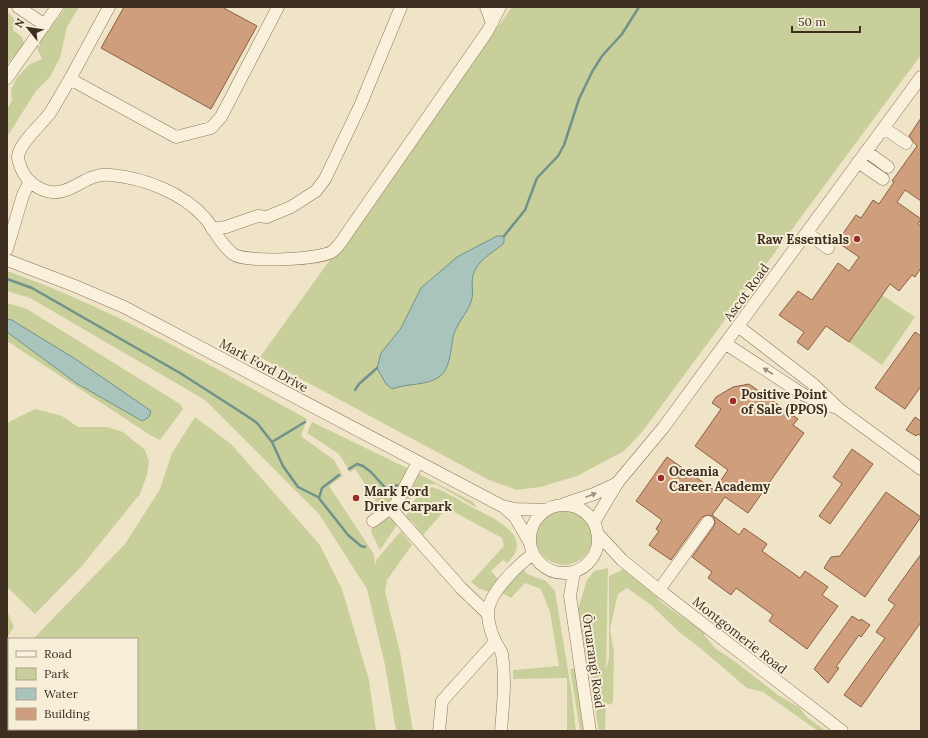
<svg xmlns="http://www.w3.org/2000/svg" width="928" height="738" font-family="Lora,serif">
<rect width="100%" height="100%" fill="#f0e4c8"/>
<path fill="#c9cf9b" d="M 65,7 L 79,7 L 67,27 L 60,58 L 50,77 L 36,91 L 7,137 L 7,109 L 12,101 L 11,90 L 17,77 L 30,64 L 42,59 L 37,48 C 44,31 57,23 65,7 Z
M 512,7 L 921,7 L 921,55 L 642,432 L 624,451 L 577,476 L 540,487 L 517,490 L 489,480 L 260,357 Z
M 7,11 L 14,19 L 13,30 L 22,37 L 24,44 L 7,65 Z
M 7,271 C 112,308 210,365 307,419 L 301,436 L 334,460 L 343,476 L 329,486 L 368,545 L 374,555 L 375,565 L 377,559 L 401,531 L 412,545 L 387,580 L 385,591 L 400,652 L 413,731 L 396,731 L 385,665 L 367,589 L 319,514 L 205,400 L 30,298 L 7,291 Z
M 882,295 L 915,317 L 882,365 L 849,342 Z
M 7,303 L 27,309 L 180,404 L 183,409 L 160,440 L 150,435 L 7,341 L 7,332 L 76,383 L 142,421 L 151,411 L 74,358 L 10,319 L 7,320 Z
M 35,409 L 62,416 L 78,427 L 107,427 L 123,432 L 145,450 L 149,461 L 147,475 L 140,494 L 81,567 L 35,614 L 7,587 L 7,423 Z
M 195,417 L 231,444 L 320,545 L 342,589 L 369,680 L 376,731 L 7,731 L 7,666 L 9,664 L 9,729 L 137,729 L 137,639 L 33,639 L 125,544 L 160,489 L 172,453 Z
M 312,422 L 407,468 L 393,499 L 382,510 L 355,469 L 350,472 L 339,454 L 307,433 Z
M 419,474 L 473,502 L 477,508 L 436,484 C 417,484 409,500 402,516 L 399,508 L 409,494 Z
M 432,487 C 444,490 457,499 468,505 C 488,516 538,535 507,563 L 503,560 L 491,571 L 498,579 L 489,592 L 480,589 L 471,582 L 504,546 L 502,538 L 447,508 L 423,535 L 413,522 L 406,517 C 411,503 417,493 432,487 Z
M536 537a28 28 0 1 1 56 0a28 28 0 1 1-56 0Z
M 390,517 L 399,522 L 380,550 L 372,534 L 371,529 Z
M 608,568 L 606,669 L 609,657 L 609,576 L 624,569 L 644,584 L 662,603 L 705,633 L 704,635 L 716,649 L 733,660 L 778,695 L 799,707 L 808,718 L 826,731 L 818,731 L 763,692 L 747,688 L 700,648 L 678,631 L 650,604 L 627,588 L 618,594 L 610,629 L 614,652 L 613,701 L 611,705 L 606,703 L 605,731 L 599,731 L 578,609 L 587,580 L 594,571 Z
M 524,570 L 527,574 L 546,581 L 555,591 L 572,695 L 576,731 L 567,731 L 567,678 L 513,679 L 513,670 L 559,666 L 550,612 L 541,589 L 525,583 L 511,598 L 502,593 L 506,586 Z
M 7,611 L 14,627 L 7,638 Z
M 570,669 L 575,669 L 583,731 L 580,731 Z"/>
<path fill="#a9c4bc" stroke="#6f938a" d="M 497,236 L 504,236 L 504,243 C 494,252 481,258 475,270 C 469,282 475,290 471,302 C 467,314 455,325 453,338 C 451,349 450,370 439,377 C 426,386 407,383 392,389 L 386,384 L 377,368 L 381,353 L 401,328 L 421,288 L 457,257 Z
M 10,319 L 74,358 L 144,406 L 151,411 L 149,417 L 142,421 L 76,383 L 7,332 L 7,320 Z"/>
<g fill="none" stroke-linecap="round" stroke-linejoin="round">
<path stroke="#6f938a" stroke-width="2.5" d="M 504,236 L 525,210 L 537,178 L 558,156 L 564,145 L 579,99 L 592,72 L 602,56 L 622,34 L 639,7
M 7,279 L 32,288 L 180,373 L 247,416 L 257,423 L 272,442 L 283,466 L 298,487 L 318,497 L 348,535 L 361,546 L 365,547
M 355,390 L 359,384 L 377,368
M 272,442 L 305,422
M 349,469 L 357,464 L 363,466 L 371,472 L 389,492 L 397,485
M 319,498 L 322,488 L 339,475"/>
</g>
<path fill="#cf9f7d" stroke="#8d5f41" d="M 124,7 L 222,7 L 257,26 L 211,109 L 101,48 Z
M 921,118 L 921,201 L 905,190 L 897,202 L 921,219 L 918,224 L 921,226 L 921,268 L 915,277 L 912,275 L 899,291 L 890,284 L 849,342 L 826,326 L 808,350 L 797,342 L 804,332 L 779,315 L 798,291 L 812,300 L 838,263 L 849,271 L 859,257 L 837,242 L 856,215 L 861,218 L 873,200 L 879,204 L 894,182 L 892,181 L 917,146 L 909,136 Z
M 915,332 L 921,336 L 921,386 L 905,409 L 875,388 Z
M 749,384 L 798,419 L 793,425 L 804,433 L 748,513 L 725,497 L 712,515 L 739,535 L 744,528 L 767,544 L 762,551 L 800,578 L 805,571 L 828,587 L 822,595 L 838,606 L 807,649 L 769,621 L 773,615 L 736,588 L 731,595 L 708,578 L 712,572 L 692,557 L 714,526 L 715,522 L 713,516 L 708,515 L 702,517 L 671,560 L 649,545 L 659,531 L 656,529 L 662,520 L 636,501 L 667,457 L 714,490 L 728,470 L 695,446 L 721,409 L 712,403 L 716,397 L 733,387 Z
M 915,417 L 921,421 L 921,436 L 918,434 L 916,436 L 906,430 Z
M 852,449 L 873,464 L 830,524 L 819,516 L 842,484 L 833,477 Z
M 886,492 L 921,517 L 865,597 L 824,568 L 831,557 L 840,556 Z
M 921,554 L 921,622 L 861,707 L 844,695 L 885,638 L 876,632 L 895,605 L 888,600 Z
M 852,616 L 860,621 L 861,619 L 870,625 L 861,637 L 859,635 L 836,667 L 839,668 L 828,683 L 814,669 Z"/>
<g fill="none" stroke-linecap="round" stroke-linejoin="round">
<defs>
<path id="minor" d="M 18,7 L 45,25
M 109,7 L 70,79 L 176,137 L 211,128 L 221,117 L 278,7
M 486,7 L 492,23
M 7,78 L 57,7
M 70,79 C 63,91 57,102 50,113 C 42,124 19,143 18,157 C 18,160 20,165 21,168 C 27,184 46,196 63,191 C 81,186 89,173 111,175 C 144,178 183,193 205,218 C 215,230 220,244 233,254 C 245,263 321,260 333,251 C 340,245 345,236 350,229 L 487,32 L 500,7
M 884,128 L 906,143
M 866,151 L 888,167
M 858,162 L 883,179
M 212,229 L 226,227 L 258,216 L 267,217 L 291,207 L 316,191 L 325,179 L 360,106 L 401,7
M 807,233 L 828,248
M 7,249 L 23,195 L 30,181
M 7,260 L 75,286 L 124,307 L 502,506 L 515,509 L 546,510
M 739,327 L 813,384 L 839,409 L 921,469
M 726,344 L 804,395 L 834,407
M 564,504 L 594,494 L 618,483
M530 539a34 34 0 1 1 68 0a34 34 0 1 1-68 0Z
M 503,506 L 515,517 L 530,543
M 391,509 L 461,588 L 488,614
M 373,521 L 396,504 L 418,462
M 594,522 L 618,482 L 663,428 L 921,77
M 597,533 L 622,560 L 659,590 L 842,731
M 574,572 L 570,596 L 590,731
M 659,590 L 708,522
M 439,731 L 442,701 L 495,642
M 501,731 C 503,705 506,680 502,654 C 501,650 498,647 496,643 C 492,636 488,622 488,614 C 487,594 518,565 533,554"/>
</defs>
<use href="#minor" stroke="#8d765c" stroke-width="13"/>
<use href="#minor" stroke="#faf1dc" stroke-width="12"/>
</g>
<defs><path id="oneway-solid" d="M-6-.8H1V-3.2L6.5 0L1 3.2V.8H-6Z"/></defs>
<g fill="#9c907e">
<use href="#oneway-solid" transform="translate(768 371) rotate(-147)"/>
<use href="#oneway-solid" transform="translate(591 495) rotate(-21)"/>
</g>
<g fill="#9e2a2b" stroke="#f7eed8" stroke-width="1.5">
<circle cx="857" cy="239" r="4"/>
<circle cx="733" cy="401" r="4"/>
<circle cx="661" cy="478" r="4"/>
<circle cx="356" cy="498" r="4"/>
</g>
<g text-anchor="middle" stroke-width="4" stroke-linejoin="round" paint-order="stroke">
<g font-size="13" font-weight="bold" fill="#3d2e20" stroke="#f7eed8" text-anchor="start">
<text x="849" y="244" text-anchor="end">Raw Essentials</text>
<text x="741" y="399">Positive Point<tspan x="741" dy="15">of Sale (PPOS)</tspan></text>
<text x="669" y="476">Oceania<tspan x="669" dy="15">Career Academy</tspan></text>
<text x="364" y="496">Mark Ford<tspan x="364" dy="15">Drive Carpark</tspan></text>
</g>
<g font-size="13" fill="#3d2e20" stroke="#f7eed8">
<text transform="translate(746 292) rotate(-54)" y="5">Ascot Road</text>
<text transform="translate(264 365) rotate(28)" y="5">Mark Ford Drive</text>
<text transform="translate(740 635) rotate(38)" y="5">Montgomerie Road</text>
<text transform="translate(594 661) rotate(82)" y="5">Ōruarangi Road</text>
</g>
</g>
<rect width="928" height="738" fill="none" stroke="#3d2e20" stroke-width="16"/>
<rect x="8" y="638" width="130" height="92" fill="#f7eed8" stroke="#ada18e"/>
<rect x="16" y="651" width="20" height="6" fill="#faf1dc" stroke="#ada18e"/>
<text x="44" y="658" font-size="12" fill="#3d2e20">Road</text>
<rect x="16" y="668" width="20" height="12" fill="#c9cf9b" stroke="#ada18e"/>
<text x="44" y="678" font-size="12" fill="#3d2e20">Park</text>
<rect x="16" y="688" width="20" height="12" fill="#a9c4bc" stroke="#ada18e"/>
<text x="44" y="698" font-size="12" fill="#3d2e20">Water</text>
<rect x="16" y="708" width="20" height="12" fill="#cf9f7d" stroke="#ada18e"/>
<text x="44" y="718" font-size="12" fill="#3d2e20">Building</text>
<g transform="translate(28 28) rotate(300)" stroke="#f7eed8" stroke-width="3" paint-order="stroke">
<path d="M0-3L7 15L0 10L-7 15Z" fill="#3d2e20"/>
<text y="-6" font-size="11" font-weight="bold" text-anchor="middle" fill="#3d2e20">N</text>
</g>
<path d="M792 26v6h68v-6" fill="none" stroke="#3d2e20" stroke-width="2"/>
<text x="798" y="26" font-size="12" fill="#3d2e20" stroke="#f7eed8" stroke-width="3" paint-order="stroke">50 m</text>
</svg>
